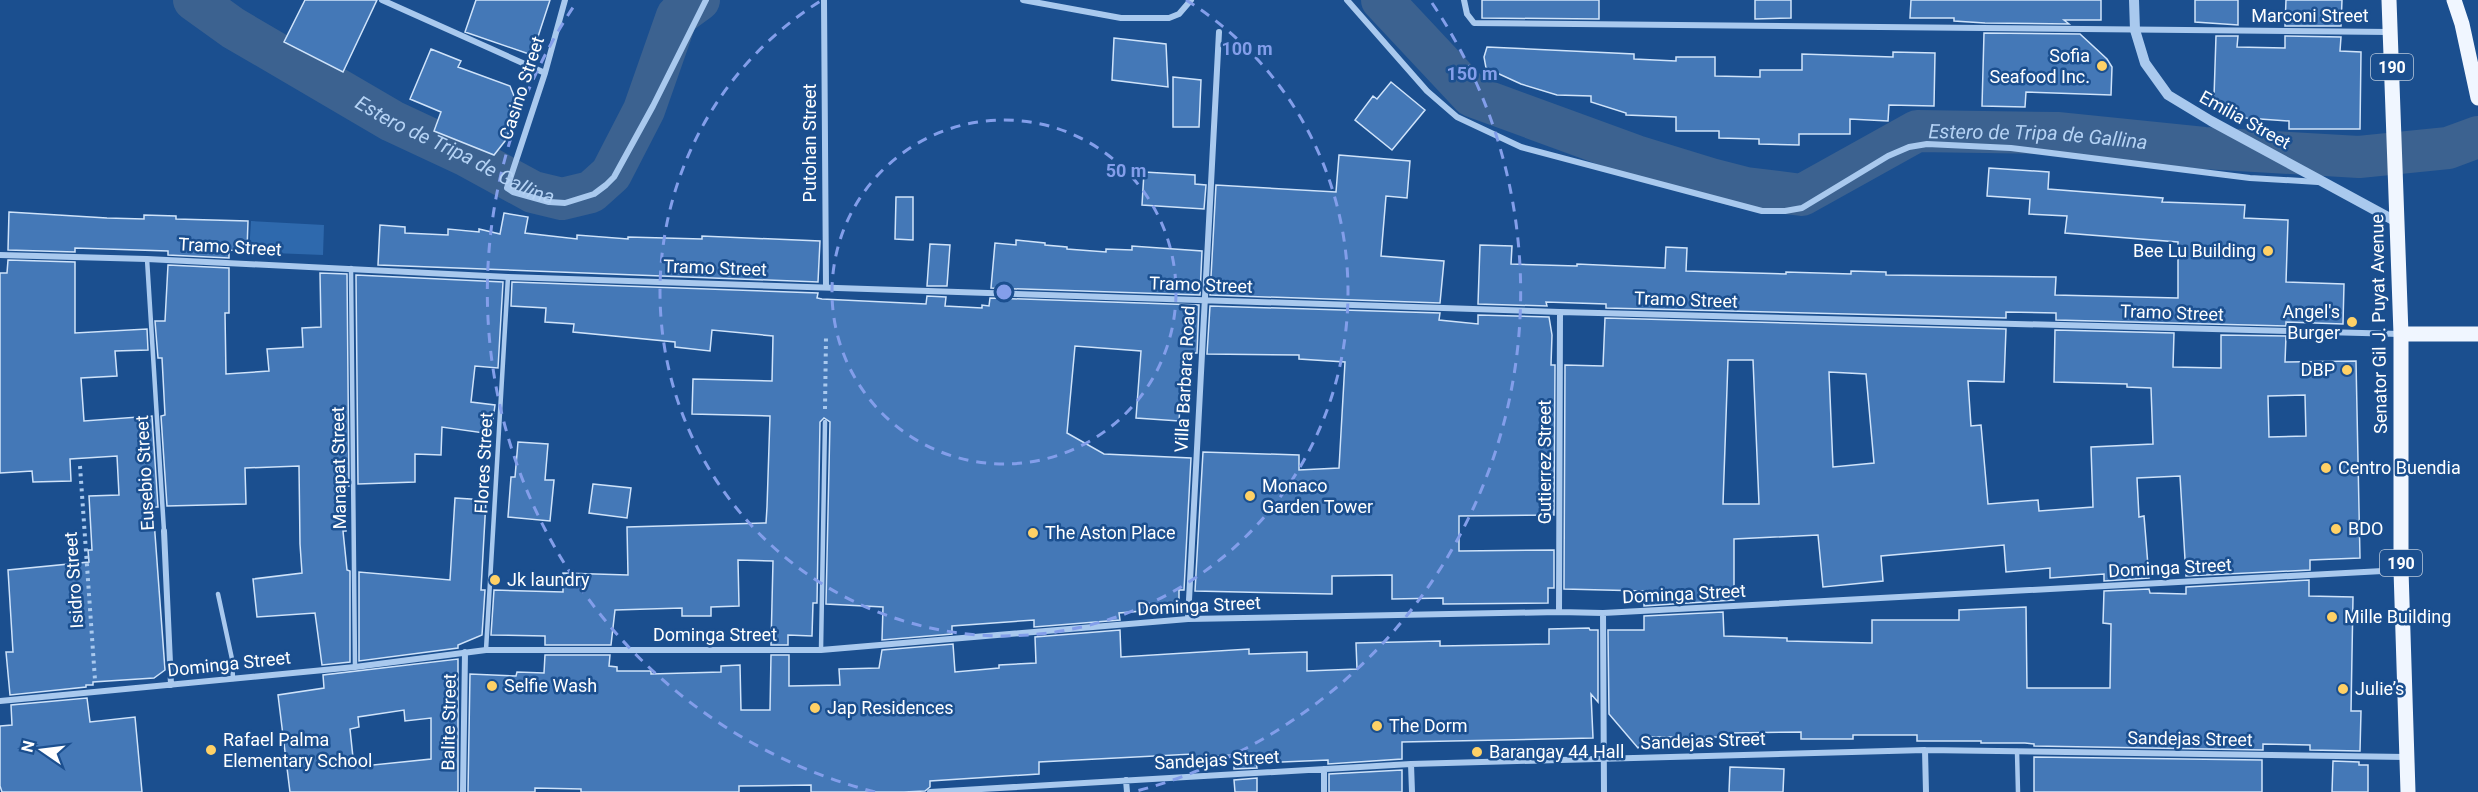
<svg xmlns="http://www.w3.org/2000/svg" width="2478" height="792" font-family="Roboto,sans-serif">
<rect width="100%" height="100%" fill="#1b4f8f"/>
<path fill="#2e69ad" d="M 251,221 L 324,225 L 323,255 L 249,252 Z"/>
<g fill="none" stroke-linecap="round" stroke-linejoin="round">
<g stroke="#3c6290" stroke-width="42">
<path id="s1" d="M 194,0 L 233,28 L 392,121 L 467,156 L 533,192 L 562,199 L 591,192 L 611,174 L 644,110 L 677,16 L 699,0"/>
<path id="s2" d="M 1382,0 L 1472,96 L 1636,156 L 1711,179 L 1746,188 L 1802,195 L 1917,131 L 2057,133 L 2204,148 L 2359,157 L 2448,148 L 2478,137"/>
</g>
</g>
<path fill="#4478b7" stroke="#cfe3fa" stroke-width="1.5" fill-rule="evenodd" d="M 305,0 L 377,0 L 343,72 L 284,42 Z
M 476,0 L 550,0 L 532,55 L 465,32 Z
M 1482,0 L 1599,0 L 1599,19 L 1482,18 Z
M 1755,0 L 1791,0 L 1791,18 L 1755,19 Z
M 1911,0 L 2101,0 L 2101,20 L 2064,20 L 2069,24 L 1985,23 L 1954,21 L 1954,18 L 1910,18 Z
M 2195,0 L 2238,0 L 2238,25 L 2195,22 Z
M 2286,0 L 2342,0 L 2341,26 L 2285,26 Z
M 1984,33 L 2080,34 L 2107,59 L 2112,67 L 2111,95 L 2026,92 L 2025,107 L 1982,106 Z
M 2216,36 L 2238,36 L 2237,47 L 2285,48 L 2285,36 L 2341,37 L 2340,51 L 2361,52 L 2360,129 L 2289,129 L 2289,121 L 2246,118 L 2214,97 Z
M 1114,38 L 1166,44 L 1168,87 L 1112,80 Z
M 1487,47 L 1634,54 L 1634,59 L 1676,61 L 1676,57 L 1715,57 L 1715,76 L 1760,77 L 1760,70 L 1802,70 L 1802,54 L 1893,57 L 1893,52 L 1935,53 L 1934,106 L 1889,105 L 1888,121 L 1850,119 L 1850,134 L 1799,134 L 1799,145 L 1759,144 L 1759,139 L 1719,138 L 1719,131 L 1676,131 L 1676,117 L 1626,115 L 1626,113 L 1591,102 L 1591,96 L 1557,95 L 1521,84 L 1486,68 L 1484,57 Z
M 431,49 L 461,61 L 458,67 L 510,86 L 516,101 L 509,131 L 505,141 L 494,155 L 434,131 L 441,112 L 410,99 Z
M 1173,77 L 1201,80 L 1199,127 L 1173,127 Z
M 1391,82 L 1425,110 L 1392,150 L 1355,120 L 1373,96 L 1377,99 Z
M 1339,155 L 1410,161 L 1407,198 L 1386,196 L 1381,256 L 1444,261 L 1440,303 L 1210,295 L 1216,185 L 1336,192 Z
M 1989,168 L 2049,172 L 2048,189 L 2163,198 L 2162,202 L 2245,205 L 2244,218 L 2288,220 L 2286,282 L 2344,284 L 2343,324 L 2286,322 L 2286,326 L 2056,320 L 2056,313 L 2006,312 L 2006,318 L 1606,308 L 1606,304 L 1546,302 L 1547,306 L 1478,304 L 1480,245 L 1512,246 L 1511,264 L 1577,266 L 1577,264 L 1665,268 L 1666,247 L 1687,248 L 1686,271 L 1786,274 L 1786,272 L 1851,274 L 1851,271 L 1886,272 L 1886,275 L 2056,277 L 2055,295 L 2178,298 L 2178,242 L 2065,233 L 2067,216 L 2029,214 L 2030,199 L 1987,196 Z
M 1144,172 L 1195,175 L 1195,184 L 1206,185 L 1204,209 L 1142,205 Z
M 896,197 L 913,197 L 913,240 L 895,239 Z
M 9,212 L 107,218 L 144,219 L 144,215 L 176,216 L 176,219 L 248,221 L 247,251 L 229,250 L 229,258 L 168,255 L 168,251 L 75,248 L 75,252 L 8,250 Z
M 504,213 L 528,217 L 525,233 L 577,239 L 577,235 L 628,239 L 628,237 L 702,239 L 702,236 L 820,241 L 818,282 L 378,265 L 380,225 L 405,227 L 405,233 L 448,235 L 448,229 L 479,232 L 479,229 L 500,234 Z
M 1016,240 L 1045,243 L 1045,245 L 1067,247 L 1067,249 L 1106,252 L 1106,249 L 1132,250 L 1132,246 L 1202,251 L 1200,295 L 991,288 L 995,243 L 1016,245 Z
M 930,244 L 950,245 L 947,286 L 927,286 Z
M 8,260 L 75,262 L 75,333 L 147,329 L 148,350 L 115,351 L 117,376 L 81,378 L 84,421 L 152,416 L 158,507 L 153,507 L 165,670 L 154,678 L 93,682 L 93,685 L 86,685 L 86,687 L 10,695 L 6,652 L 13,652 L 8,570 L 89,562 L 88,550 L 92,550 L 89,496 L 119,495 L 117,456 L 70,459 L 71,481 L 33,482 L 32,471 L 0,473 L 0,273 L 7,273 Z
M 168,265 L 229,268 L 229,313 L 225,313 L 226,374 L 269,371 L 267,349 L 303,347 L 302,328 L 321,327 L 320,273 L 347,274 L 349,486 L 345,486 L 346,531 L 343,531 L 347,570 L 350,571 L 350,662 L 322,665 L 315,613 L 257,617 L 253,579 L 302,573 L 300,544 L 299,466 L 245,468 L 246,504 L 167,506 L 161,416 L 165,415 L 162,358 L 158,358 L 155,321 L 165,321 Z
M 356,275 L 503,282 L 498,368 L 475,366 L 471,402 L 495,405 L 491,434 L 442,427 L 441,455 L 415,454 L 415,482 L 358,484 Z
M 512,282 L 818,293 L 817,298 L 822,299 L 926,304 L 927,296 L 946,297 L 945,306 L 982,308 L 982,305 L 989,306 L 990,298 L 1199,305 L 1197,353 L 1184,353 L 1179,421 L 1136,418 L 1141,351 L 1075,346 L 1067,433 L 1104,454 L 1191,458 L 1184,590 L 1179,590 L 1179,608 L 1119,613 L 1120,620 L 1034,627 L 1034,620 L 952,626 L 952,634 L 882,640 L 883,607 L 826,604 L 830,422 L 824,418 L 820,422 L 817,603 L 813,603 L 812,636 L 788,635 L 788,645 L 771,645 L 773,561 L 738,560 L 739,606 L 711,607 L 711,616 L 682,616 L 682,608 L 615,610 L 611,645 L 545,645 L 545,636 L 491,635 L 494,590 L 563,592 L 563,573 L 628,575 L 627,527 L 766,523 L 767,507 L 770,416 L 692,414 L 693,379 L 772,381 L 773,336 L 712,330 L 710,351 L 675,347 L 675,342 L 573,332 L 574,324 L 545,322 L 546,308 L 511,306 Z
M 1210,306 L 1440,313 L 1439,320 L 1478,324 L 1478,315 L 1549,317 L 1552,335 L 1551,365 L 1555,365 L 1554,515 L 1459,516 L 1459,551 L 1554,550 L 1554,588 L 1548,588 L 1548,603 L 1443,604 L 1443,598 L 1392,599 L 1392,575 L 1332,576 L 1332,594 L 1195,591 L 1203,452 L 1299,455 L 1299,470 L 1339,468 L 1345,362 L 1299,359 L 1299,355 L 1207,354 Z
M 1605,318 L 2006,329 L 2004,382 L 1968,381 L 1971,426 L 1981,425 L 1988,504 L 2038,500 L 2039,511 L 2093,507 L 2091,447 L 2153,444 L 2151,388 L 2127,387 L 2127,384 L 2054,382 L 2055,330 L 2174,333 L 2173,367 L 2221,368 L 2221,335 L 2286,336 L 2285,362 L 2356,361 L 2360,558 L 2310,560 L 2310,570 L 2186,576 L 2180,476 L 2137,478 L 2139,517 L 2144,516 L 2149,578 L 2104,581 L 2104,574 L 2050,578 L 2050,568 L 2006,572 L 2004,545 L 1881,556 L 1883,581 L 1823,587 L 1818,535 L 1734,539 L 1734,600 L 1644,606 L 1644,591 L 1564,589 L 1565,365 L 1603,366 ZM 1728,360 L 1753,360 L 1759,504 L 1723,504 ZM 1829,372 L 1866,374 L 1874,463 L 1833,467 ZM 2305,395 L 2306,436 L 2269,437 L 2268,396 Z
M 518,442 L 548,444 L 545,480 L 554,480 L 550,521 L 508,517 L 511,477 L 515,477 Z
M 593,484 L 631,488 L 627,518 L 589,513 Z
M 455,498 L 486,500 L 481,590 L 485,590 L 482,635 L 458,645 L 458,648 L 359,661 L 359,572 L 450,580 Z
M 2309,580 L 2309,596 L 2353,597 L 2351,711 L 2361,711 L 2360,751 L 2310,750 L 2310,745 L 2263,744 L 2263,750 L 2034,746 L 2034,744 L 2025,743 L 1981,743 L 1981,741 L 1917,741 L 1917,735 L 1853,735 L 1853,739 L 1801,739 L 1801,732 L 1730,733 L 1730,737 L 1649,737 L 1638,748 L 1609,714 L 1608,630 L 1644,630 L 1644,616 L 1723,612 L 1724,636 L 1787,638 L 1787,641 L 1872,643 L 1872,620 L 1959,620 L 1959,610 L 2026,607 L 2027,688 L 2110,688 L 2111,624 L 2103,623 L 2104,591 L 2149,589 L 2150,593 L 2186,594 L 2186,587 Z
M 1589,628 L 1590,630 L 1598,630 L 1598,702 L 1591,694 L 1593,738 L 1402,742 L 1402,759 L 1328,764 L 1328,760 L 1256,763 L 1257,768 L 1234,769 L 1234,755 L 1193,757 L 1193,754 L 1039,762 L 1039,774 L 930,781 L 930,787 L 925,791 L 904,792 L 811,792 L 811,785 L 739,786 L 739,792 L 581,792 L 581,789 L 535,788 L 535,792 L 468,792 L 470,674 L 516,676 L 517,672 L 544,673 L 545,655 L 610,655 L 609,666 L 617,667 L 617,671 L 651,671 L 651,674 L 721,672 L 721,666 L 740,665 L 741,710 L 770,710 L 771,655 L 789,655 L 789,686 L 840,685 L 839,669 L 879,668 L 882,650 L 953,644 L 955,672 L 999,668 L 999,665 L 1036,663 L 1035,637 L 1120,630 L 1121,657 L 1249,649 L 1249,654 L 1307,652 L 1307,671 L 1357,669 L 1356,643 L 1440,641 L 1440,646 L 1549,644 L 1549,629 Z
M 458,659 L 458,792 L 290,792 L 278,695 L 324,688 L 323,675 ZM 404,710 L 405,721 L 431,718 L 431,759 L 354,767 L 350,729 L 359,727 L 358,717 Z
M 87,698 L 90,722 L 135,717 L 142,792 L 2,792 L 0,786 L 0,726 L 12,725 L 11,705 Z
M 2034,757 L 2262,760 L 2262,792 L 2034,792 Z
M 2333,761 L 2359,762 L 2359,765 L 2368,765 L 2368,792 L 2332,792 Z
M 1730,767 L 1784,769 L 1783,792 L 1729,792 Z
M 1402,770 L 1402,792 L 1329,792 L 1329,774 Z
M 1257,778 L 1257,792 L 1235,792 L 1234,780 Z"/>
<g fill="none" stroke-linecap="round" stroke-linejoin="round">
<path stroke="#a9c9ee" stroke-width="4" stroke-dasharray="3 4.5" stroke-linecap="butt" d="M 825,409 L 826,336
M 80,466 L 95,680"/>
<path stroke="#a9c9ee" stroke-width="4.5" d="M 147,259 L 164,531
M 351,268 L 355,667
M 218,594 L 232,659 L 233,679
M 486,650 L 508,277
M 821,650 L 825,422
M 2017,751 L 2018,792"/>
<path stroke="#a9c9ee" stroke-width="6" d="M 382,0 L 545,73
M 565,0 L 545,73 L 507,188 L 513,192 L 549,202 L 565,203 L 594,194 L 606,185 L 614,177 L 653,106 L 706,0
M 824,0 L 826,287
M 1023,0 L 1121,18 L 1169,18 L 1179,14 L 1191,0
M 1347,0 L 1427,91 L 1457,117 L 1521,147 L 1762,211 L 1785,211 L 1802,208 L 1888,156 L 1909,147 L 1927,144 L 2011,148 L 2250,178 L 2318,182
M 1464,0 L 1467,14 L 1474,23 L 2390,32
M 0,255 L 147,259 L 508,277 L 1560,312 L 2400,334
M 164,531 L 171,685
M 1559,612 L 1560,312
M 1603,613 L 1604,792
M 1188,619 L 1219,32
M 0,701 L 355,667 L 486,650 L 821,650 L 1188,619 L 1559,612 L 1603,613 L 2401,570
M 1925,750 L 1926,792
M 1411,764 L 1412,792
M 1324,769 L 1324,792
M 1126,780 L 1127,792
M 463,792 L 465,652
M 930,792 L 1411,764 L 1925,750 L 2406,757"/>
<path stroke="#a9c9ee" stroke-width="10" d="M 2134,0 L 2135,30 L 2145,63 L 2168,95 L 2211,121 L 2397,222"/>
<path stroke="#f0f6ff" stroke-width="15" d="M 2389,0 L 2401,334 L 2401,570 L 2408,792
M 2454,0 L 2462,24 L 2478,98
M 2401,334 L 2478,334"/>
</g>
<g fill="none" stroke="#839eea" stroke-width="3" stroke-dasharray="10 8">
<circle cx="1004" cy="292" r="172"/>
<path d="M1186 0A344 344 0 1 1 822 0"/>
<path d="M875 792A516 516 0 0 1 576 3M1432 3A516 516 0 0 1 1133 792"/>
</g>
<g fill="#ffd166" stroke="#1b4f8f" stroke-width="2">
<circle cx="2102" cy="66" r="6"/>
<circle cx="2268" cy="251" r="6"/>
<circle cx="2352" cy="322" r="6"/>
<circle cx="2347" cy="370" r="6"/>
<circle cx="2326" cy="468" r="6"/>
<circle cx="1250" cy="496" r="6"/>
<circle cx="2336" cy="529" r="6"/>
<circle cx="1033" cy="533" r="6"/>
<circle cx="495" cy="580" r="6"/>
<circle cx="2332" cy="617" r="6"/>
<circle cx="492" cy="686" r="6"/>
<circle cx="2343" cy="689" r="6"/>
<circle cx="815" cy="708" r="6"/>
<circle cx="1377" cy="726" r="6"/>
<circle cx="211" cy="750" r="6"/>
<circle cx="1477" cy="752" r="6"/>
</g>
<g text-anchor="middle" stroke-width="5" stroke-linejoin="round" paint-order="stroke">
<g fill="#1b4f8f" stroke="#bbcadd" stroke-width="1.5">
<rect x="2371" y="54" width="42" height="26" rx="4.5"/>
<rect x="2380" y="550" width="42" height="26" rx="4.5"/>
</g>
<g font-size="16" font-weight="bold" fill="#fff">
<text x="2392" y="73">190</text>
<text x="2401" y="569">190</text>
</g>
<g font-size="18" fill="#fff" stroke="#1b4f8f">
<text x="2310" y="22">Marconi Street</text>
<text transform="translate(522 88) rotate(-72)" y="6">Casino Street</text>
<text transform="translate(2245 120) rotate(29)" y="6">Emilia Street</text>
<text transform="translate(810 143) rotate(-90)" y="6">Putohan Street</text>
<text transform="translate(230 247) rotate(3)" y="6">Tramo Street</text>
<text transform="translate(715 268) rotate(2)" y="6">Tramo Street</text>
<text transform="translate(1201 285) rotate(2)" y="6">Tramo Street</text>
<text transform="translate(1686 300) rotate(2)" y="6">Tramo Street</text>
<text transform="translate(2172 313) rotate(2)" y="6">Tramo Street</text>
<text transform="translate(2379 324) rotate(-91)" y="6">Senator Gil J. Puyat Avenue</text>
<text transform="translate(1185 379) rotate(-87)" y="6">Villa Barbara Road</text>
<text transform="translate(1545 462) rotate(-90)" y="6">Gutierrez Street</text>
<text transform="translate(484 463) rotate(-87)" y="6">Flores Street</text>
<text transform="translate(339 468) rotate(-91)" y="6">Manapat Street</text>
<text transform="translate(145 473) rotate(-93)" y="6">Eusebio Street</text>
<text transform="translate(2170 568) rotate(-3)" y="6">Dominga Street</text>
<text transform="translate(74 580) rotate(-94)" y="6">Isidro Street</text>
<text transform="translate(1684 594) rotate(-3)" y="6">Dominga Street</text>
<text transform="translate(1199 606) rotate(-3)" y="6">Dominga Street</text>
<text x="715" y="641">Dominga Street</text>
<text transform="translate(229 664) rotate(-6)" y="6">Dominga Street</text>
<text transform="translate(449 722) rotate(-89)" y="6">Balite Street</text>
<text transform="translate(2190 739) rotate(1)" y="6">Sandejas Street</text>
<text transform="translate(1703 741) rotate(-2)" y="6">Sandejas Street</text>
<text transform="translate(1217 760) rotate(-3)" y="6">Sandejas Street</text>
</g>
<g font-size="18" fill="#fff" stroke="#1b4f8f" text-anchor="start">
<text x="2090" y="62" text-anchor="end">Sofia<tspan x="2090" dy="21">Seafood Inc.</tspan></text>
<text x="2256" y="257" text-anchor="end">Bee Lu Building</text>
<text x="2340" y="318" text-anchor="end">Angel's<tspan x="2340" dy="21">Burger</tspan></text>
<text x="2335" y="376" text-anchor="end">DBP</text>
<text x="2338" y="474">Centro Buendia</text>
<text x="1262" y="492">Monaco<tspan x="1262" dy="21">Garden Tower</tspan></text>
<text x="2348" y="535">BDO</text>
<text x="1045" y="539">The Aston Place</text>
<text x="507" y="586">Jk laundry</text>
<text x="2344" y="623">Mille Building</text>
<text x="504" y="692">Selfie Wash</text>
<text x="2355" y="695">Julie’s</text>
<text x="827" y="714">Jap Residences</text>
<text x="1389" y="732">The Dorm</text>
<text x="223" y="746">Rafael Palma<tspan x="223" dy="21">Elementary School</tspan></text>
<text x="1489" y="758">Barangay 44 Hall</text>
</g>
<g font-size="20" font-style="italic" fill="#b5d3f5" stroke="#1b4f8f">
<text dy="7" stroke="none"><textPath href="#s2" startOffset="730">Estero de Tripa de Gallina</textPath></text>
<text dy="7" stroke="none"><textPath href="#s1" startOffset="302">Estero de Tripa de Gallina</textPath></text>
</g>
</g>
<circle cx="1004" cy="292" r="9" fill="#839eea" stroke="#1b4f8f" stroke-width="3"/>
<g font-size="18" text-anchor="middle" font-weight="bold" fill="#839eea" stroke="#1b4f8f" stroke-width="5" stroke-linejoin="round" paint-order="stroke">
<text x="1247" y="55">100 m</text>
<text x="1472" y="80">150 m</text>
<text x="1126" y="177">50 m</text>
</g>
<g transform="translate(42 750) rotate(284)" stroke="#1b4f8f" stroke-width="4.5" paint-order="stroke">
<path d="M0-4.5L10 22L0 15L-10 22Z" fill="#ffffff"/>
<text y="-9" font-size="16" font-weight="bold" text-anchor="middle" fill="#ffffff">N</text>
</g>
</svg>
